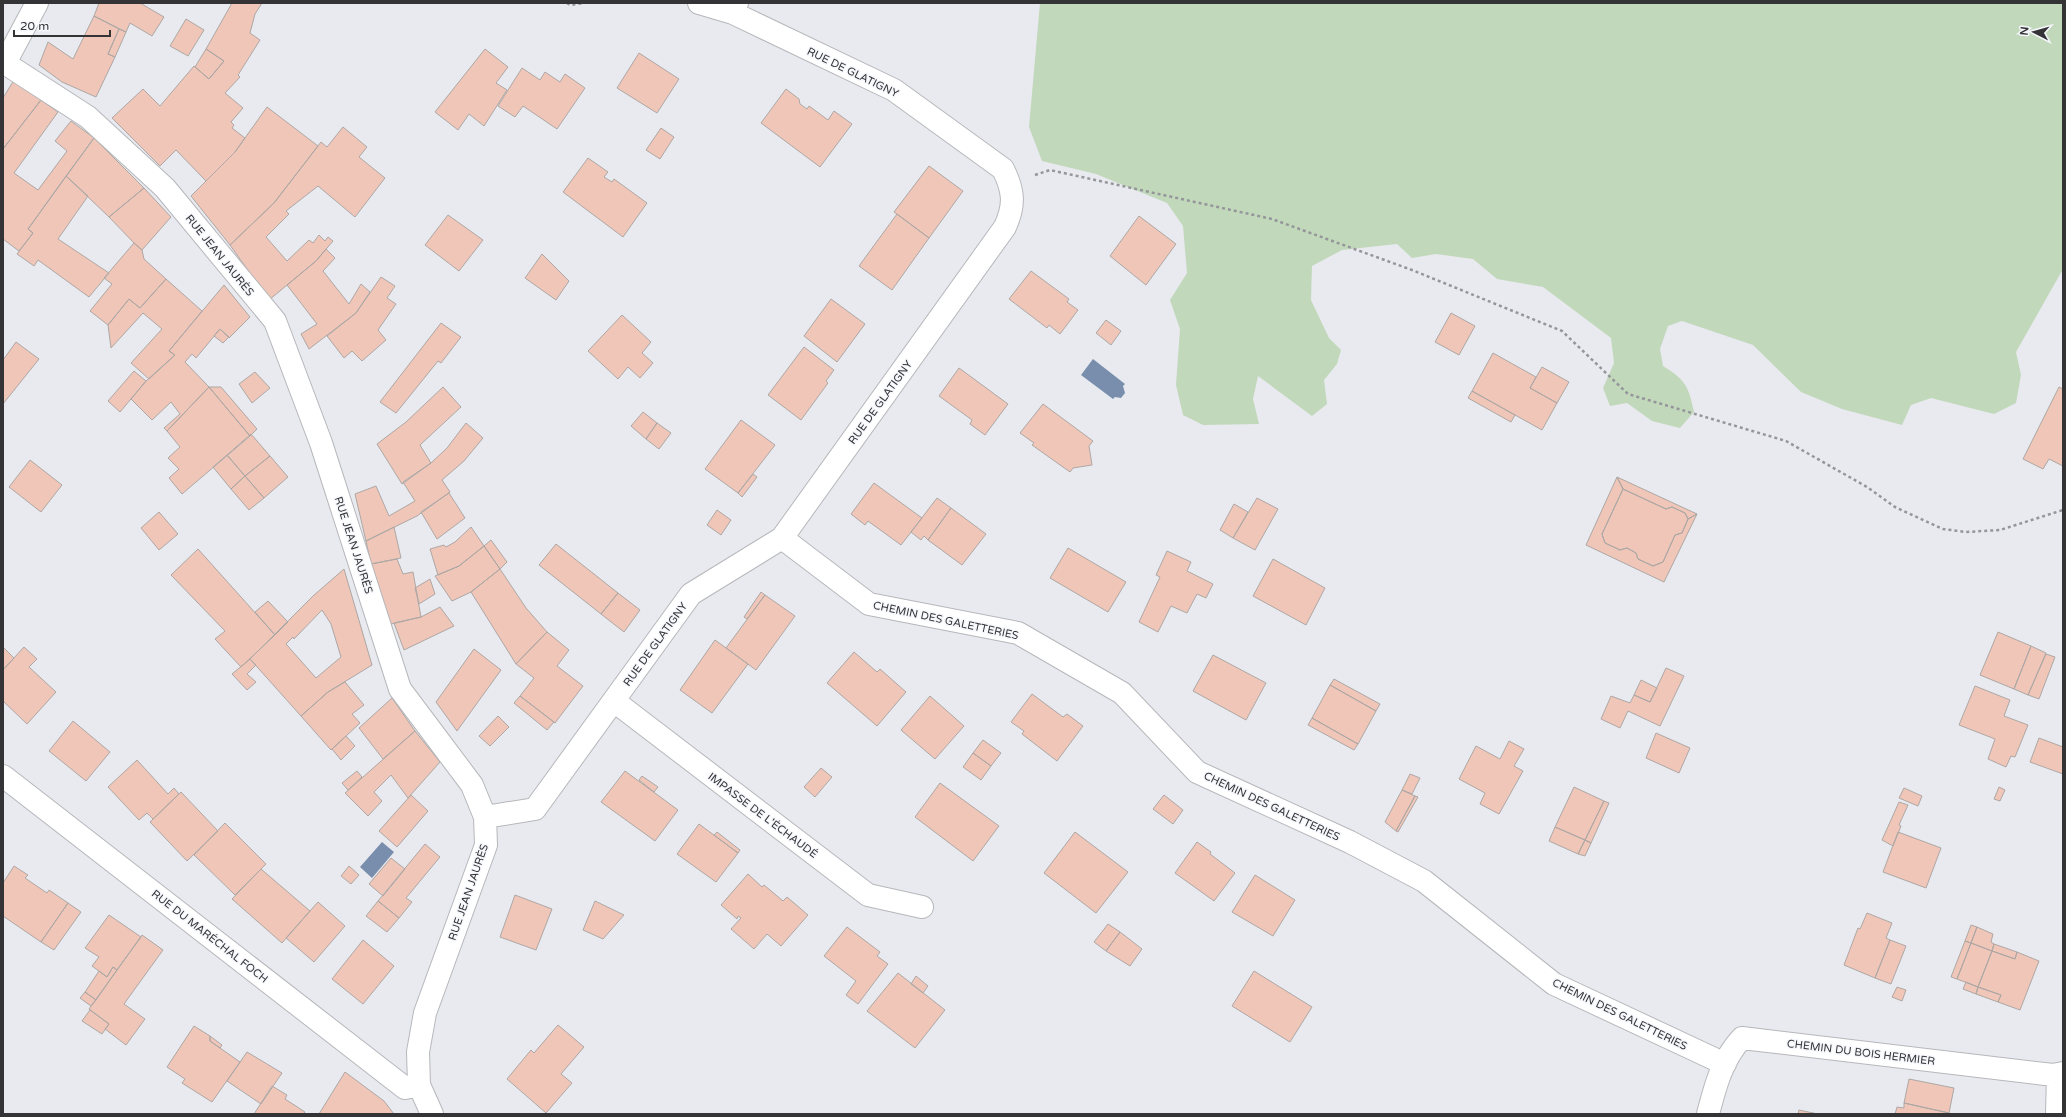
<svg xmlns="http://www.w3.org/2000/svg" width="2066" height="1117" font-family="'Varela Round',sans-serif">
<rect width="100%" height="100%" fill="#e9eaef"/>
<path fill="#c1d8bb" d="M 1040,3 L 2063,3 L 2063,269 L 2016,352 L 2021,375 L 2016,403 L 1994,414 L 1931,398 L 1911,405 L 1902,425 L 1842,409 L 1801,392 L 1753,345 L 1682,321 L 1668,326 L 1660,349 L 1663,366 C 1685,379 1689,387 1694,412 L 1680,428 L 1652,421 L 1627,403 L 1610,406 L 1603,388 L 1614,363 L 1611,338 L 1543,287 L 1497,279 L 1473,259 L 1436,254 L 1412,258 L 1397,244 L 1342,250 L 1312,266 L 1311,300 L 1329,338 L 1341,350 L 1337,364 L 1324,380 L 1327,404 L 1312,416 L 1258,376 L 1253,399 L 1259,424 L 1203,425 L 1183,415 L 1176,385 L 1180,329 L 1170,300 L 1187,273 L 1183,226 L 1167,203 L 1096,174 L 1042,161 L 1029,127 Z"/>
<path fill="#788eac" d="M 1093,359 L 1125,384 L 1123,386 L 1125,393 L 1121,398 L 1115,397 L 1113,399 L 1081,375 Z
M 382,842 L 394,852 L 372,878 L 360,867 Z"/>
<path fill="#efc6b7" stroke="#ada7a5" fill-rule="evenodd" d="M 99,3 L 140,3 L 164,17 L 152,36 L 130,23 L 126,32 L 94,16 Z
M 232,3 L 262,3 L 255,14 L 250,33 L 260,40 L 238,75 L 240,77 L 225,93 L 243,108 L 231,122 L 234,125 L 232,128 L 245,138 L 235,152 L 206,181 L 176,150 L 160,166 L 112,118 L 143,89 L 160,106 L 194,66 L 209,79 L 224,61 L 206,49 Z
M 94,16 L 119,29 L 108,54 L 115,57 L 96,97 L 62,82 L 39,65 L 48,42 L 73,59 Z
M 186,19 L 204,30 L 188,56 L 170,46 Z
M 119,29 L 126,32 L 115,57 L 108,54 Z
M 206,49 L 224,61 L 209,79 L 195,67 Z
M 485,49 L 508,67 L 496,83 L 507,90 L 484,126 L 469,114 L 458,130 L 435,112 Z
M 639,53 L 679,79 L 657,113 L 617,88 Z
M 522,68 L 540,80 L 545,72 L 560,82 L 565,74 L 585,88 L 557,129 L 523,106 L 515,117 L 498,106 Z
M 14,80 L 41,100 L 3,149 L 3,98 Z
M 786,89 L 799,99 L 800,104 L 807,109 L 809,106 L 828,120 L 834,111 L 852,124 L 820,167 L 761,123 Z
M 41,100 L 58,112 L 14,173 L 38,190 L 67,151 L 55,141 L 71,121 L 94,138 L 28,229 L 33,233 L 19,251 L 3,239 L 3,149 Z
M 267,107 L 318,146 L 274,203 L 230,245 L 191,196 L 235,152 Z
M 343,127 L 367,147 L 359,157 L 385,178 L 355,217 L 318,186 L 286,211 L 289,214 L 266,237 L 287,261 L 309,240 L 313,243 L 319,235 L 325,241 L 328,237 L 333,241 L 316,261 L 269,300 L 230,245 L 274,203 L 321,142 L 327,147 Z
M 661,128 L 674,137 L 660,159 L 646,150 Z
M 94,138 L 144,188 L 109,217 L 66,176 Z
M 588,158 L 608,172 L 604,177 L 612,182 L 614,179 L 647,203 L 623,237 L 563,192 Z
M 929,166 L 963,191 L 929,238 L 894,212 Z
M 66,176 L 88,196 L 58,239 L 109,273 L 89,297 L 38,260 L 34,266 L 17,254 L 33,233 L 28,229 Z
M 144,188 L 171,217 L 142,250 L 134,243 L 109,217 Z
M 897,214 L 929,238 L 892,290 L 859,266 Z
M 448,215 L 483,240 L 459,271 L 425,245 Z
M 1139,216 L 1176,244 L 1146,285 L 1110,256 Z
M 134,243 L 142,250 L 144,259 L 166,279 L 140,308 L 129,299 L 108,325 L 90,311 L 112,284 L 104,278 Z
M 326,249 L 335,258 L 323,271 L 349,304 L 361,284 L 370,292 L 356,313 L 309,349 L 301,334 L 317,324 L 287,285 L 316,261 Z
M 542,254 L 569,281 L 556,300 L 525,278 Z
M 1031,271 L 1069,299 L 1067,302 L 1078,310 L 1060,334 L 1049,325 L 1047,328 L 1009,299 Z
M 381,277 L 395,286 L 387,298 L 396,304 L 378,330 L 386,340 L 362,361 L 352,351 L 344,358 L 327,336 L 356,313 Z
M 166,279 L 202,311 L 169,351 L 175,355 L 149,379 L 131,363 L 162,329 L 143,313 L 111,348 L 108,325 L 129,299 L 140,308 Z
M 224,285 L 250,317 L 229,338 L 220,329 L 196,358 L 192,354 L 185,362 L 209,387 L 167,431 L 164,428 L 180,414 L 171,402 L 152,420 L 131,399 L 146,381 L 175,355 L 169,351 Z
M 831,299 L 865,324 L 837,362 L 804,336 Z
M 1451,313 L 1475,326 L 1459,355 L 1435,342 Z
M 622,315 L 651,342 L 642,353 L 653,363 L 640,378 L 628,367 L 618,379 L 588,351 Z
M 1106,320 L 1121,331 L 1111,345 L 1096,333 Z
M 441,323 L 461,337 L 441,363 L 438,361 L 396,413 L 380,402 Z
M 220,329 L 229,337 L 223,343 L 214,336 Z
M 16,342 L 39,359 L 3,404 L 3,360 Z
M 804,347 L 834,370 L 826,381 L 828,383 L 801,420 L 768,395 Z
M 1493,353 L 1536,377 L 1530,388 L 1557,403 L 1542,430 L 1472,391 Z
M 1542,367 L 1569,382 L 1557,403 L 1530,388 Z
M 959,368 L 1008,404 L 985,435 L 970,424 L 972,420 L 939,396 Z
M 134,371 L 146,381 L 120,412 L 108,401 Z
M 255,372 L 270,388 L 252,403 L 239,384 Z
M 209,387 L 221,387 L 257,429 L 250,436 Z
M 209,387 L 250,436 L 182,494 L 169,478 L 179,469 L 168,458 L 180,447 L 167,431 Z
M 443,387 L 461,407 L 420,445 L 431,463 L 402,484 L 377,444 L 406,422 Z
M 2059,387 L 2063,389 L 2063,466 L 2049,459 L 2043,469 L 2023,459 Z
M 1472,391 L 1515,415 L 1511,422 L 1468,398 Z
M 1043,404 L 1093,441 L 1089,446 L 1092,465 L 1073,468 L 1070,472 L 1032,445 L 1034,443 L 1020,433 Z
M 643,412 L 657,423 L 646,439 L 631,426 Z
M 741,420 L 775,445 L 738,493 L 705,469 Z
M 466,423 L 483,438 L 464,461 L 442,480 L 450,492 L 417,516 L 366,541 L 355,494 L 376,486 L 389,516 L 415,501 L 403,482 L 431,463 L 447,448 Z
M 657,423 L 671,433 L 659,449 L 646,439 Z
M 251,434 L 270,456 L 245,476 L 227,455 Z
M 227,455 L 245,476 L 231,489 L 213,467 Z
M 270,456 L 288,477 L 264,498 L 245,476 Z
M 30,460 L 62,485 L 41,512 L 9,487 Z
M 753,474 L 757,477 L 742,497 L 738,493 Z
M 245,476 L 264,498 L 249,510 L 231,489 Z
M 1617,477 L 1623,489 L 1602,534 L 1605,543 L 1620,550 L 1627,548 L 1636,553 L 1638,559 L 1653,566 L 1663,562 L 1675,535 L 1682,533 L 1688,519 L 1697,514 L 1664,582 L 1586,545 Z
M 1617,477 L 1697,514 L 1688,519 L 1685,513 L 1672,507 L 1666,509 L 1623,489 Z
M 874,483 L 922,518 L 901,545 L 868,521 L 865,525 L 851,514 Z
M 1623,489 L 1666,509 L 1672,507 L 1685,513 L 1688,519 L 1682,533 L 1675,535 L 1663,562 L 1653,566 L 1638,559 L 1636,553 L 1627,548 L 1620,550 L 1605,543 L 1602,534 Z
M 449,493 L 465,518 L 437,539 L 421,512 Z
M 937,498 L 951,508 L 928,540 L 924,536 L 921,540 L 911,532 Z
M 1257,498 L 1278,509 L 1255,550 L 1233,538 Z
M 1234,504 L 1248,512 L 1233,538 L 1220,530 Z
M 951,508 L 986,534 L 962,565 L 928,540 Z
M 717,510 L 731,520 L 721,535 L 707,525 Z
M 159,512 L 178,534 L 159,550 L 141,528 Z
M 394,527 L 401,558 L 371,564 L 366,541 Z
M 471,527 L 484,546 L 459,566 L 438,575 L 430,549 L 444,545 L 446,547 L 455,542 Z
M 491,540 L 507,562 L 500,569 L 484,546 Z
M 556,544 L 618,593 L 601,614 L 539,565 Z
M 484,546 L 500,569 L 471,592 L 452,601 L 435,576 L 459,566 Z
M 1068,548 L 1126,582 L 1108,612 L 1050,578 Z
M 198,549 L 275,635 L 241,667 L 215,639 L 225,631 L 171,575 Z
M 1167,551 L 1191,562 L 1187,571 L 1213,584 L 1206,598 L 1197,594 L 1187,613 L 1171,606 L 1158,632 L 1139,622 L 1160,577 L 1156,575 Z
M 397,559 L 403,574 L 413,572 L 421,617 L 387,625 L 371,564 Z
M 1273,559 L 1325,588 L 1306,625 L 1253,596 Z
M 344,569 L 372,665 L 328,692 L 301,716 L 250,659 L 313,596 ZM 322,610 L 331,624 L 341,657 L 316,678 L 286,644 L 293,637 L 294,639 Z
M 500,569 L 526,608 L 547,632 L 516,664 L 471,592 Z
M 430,579 L 435,594 L 419,604 L 415,588 Z
M 761,592 L 765,595 L 747,619 L 744,617 Z
M 618,593 L 640,610 L 624,632 L 601,614 Z
M 765,595 L 795,616 L 756,670 L 726,648 Z
M 268,601 L 288,622 L 275,635 L 255,612 Z
M 440,607 L 454,626 L 404,650 L 394,623 L 421,617 Z
M 547,632 L 569,650 L 557,666 L 583,686 L 555,723 L 520,696 L 534,678 L 516,664 Z
M 1998,632 L 2031,646 L 2014,689 L 1980,675 Z
M 715,640 L 748,664 L 712,713 L 680,690 Z
M 2031,646 L 2046,653 L 2028,695 L 2014,689 Z
M 3,647 L 14,658 L 3,670 Z
M 24,647 L 37,659 L 29,667 L 56,692 L 27,724 L 3,701 L 3,670 Z
M 474,649 L 501,670 L 457,731 L 436,702 Z
M 854,652 L 877,672 L 880,669 L 906,692 L 877,726 L 827,683 Z
M 2046,654 L 2055,657 L 2039,699 L 2028,695 Z
M 1213,655 L 1266,683 L 1246,720 L 1193,691 Z
M 250,659 L 256,665 L 247,674 L 256,682 L 247,690 L 232,674 Z
M 1666,668 L 1684,676 L 1660,726 L 1628,711 L 1620,728 L 1601,719 L 1611,696 L 1630,703 L 1634,695 L 1650,702 Z
M 1334,679 L 1380,704 L 1376,711 L 1330,685 Z
M 1641,680 L 1657,688 L 1650,702 L 1634,695 Z
M 345,682 L 364,705 L 352,714 L 360,723 L 331,750 L 301,716 L 328,692 Z
M 1330,685 L 1376,711 L 1358,744 L 1312,718 Z
M 1975,686 L 2010,700 L 2004,716 L 2028,725 L 2015,757 L 2011,756 L 2006,767 L 1988,759 L 1995,739 L 1959,725 Z
M 1032,694 L 1063,717 L 1067,714 L 1083,726 L 1057,761 L 1022,734 L 1024,731 L 1011,722 Z
M 520,696 L 554,722 L 547,730 L 514,703 Z
M 930,696 L 964,726 L 935,759 L 901,730 Z
M 392,698 L 415,731 L 383,759 L 359,728 Z
M 498,716 L 509,727 L 490,746 L 479,736 Z
M 1312,718 L 1358,744 L 1354,750 L 1308,725 Z
M 73,721 L 110,752 L 86,781 L 49,751 Z
M 415,731 L 440,762 L 408,798 L 391,775 L 374,792 L 382,801 L 368,816 L 345,793 Z
M 1656,733 L 1690,748 L 1679,773 L 1646,758 Z
M 346,736 L 355,746 L 341,760 L 332,749 Z
M 2039,738 L 2063,747 L 2063,774 L 2030,762 Z
M 983,740 L 1001,753 L 991,766 L 973,753 Z
M 1509,741 L 1524,749 L 1514,766 L 1523,771 L 1499,814 L 1480,804 L 1485,793 L 1459,779 L 1476,746 L 1500,759 Z
M 973,753 L 991,766 L 981,780 L 963,767 Z
M 137,760 L 168,794 L 174,788 L 179,794 L 153,819 L 147,813 L 139,820 L 108,787 Z
M 821,768 L 832,777 L 815,797 L 804,787 Z
M 357,771 L 362,777 L 348,790 L 342,783 Z
M 625,771 L 678,810 L 655,841 L 601,802 Z
M 1410,774 L 1420,778 L 1412,794 L 1402,790 Z
M 642,776 L 658,787 L 654,792 L 639,780 Z
M 940,783 L 999,826 L 973,861 L 915,817 Z
M 1574,787 L 1604,801 L 1585,840 L 1555,827 Z
M 1999,787 L 2005,790 L 2000,801 L 1994,799 Z
M 1904,788 L 1922,796 L 1918,806 L 1899,798 Z
M 1402,790 L 1415,796 L 1396,831 L 1385,822 Z
M 181,792 L 218,831 L 187,861 L 150,822 Z
M 411,795 L 428,811 L 397,847 L 379,831 Z
M 1164,795 L 1183,810 L 1173,824 L 1153,809 Z
M 1415,796 L 1418,797 L 1398,832 L 1396,831 Z
M 1604,801 L 1609,803 L 1591,843 L 1585,840 Z
M 1899,802 L 1908,805 L 1899,825 L 1901,826 L 1893,846 L 1882,840 Z
M 225,823 L 266,864 L 235,895 L 194,855 Z
M 699,824 L 738,853 L 716,882 L 677,854 Z
M 1555,827 L 1585,840 L 1578,854 L 1549,841 Z
M 717,832 L 740,850 L 738,853 L 714,835 Z
M 1075,832 L 1128,872 L 1096,913 L 1044,873 Z
M 1898,832 L 1941,848 L 1926,888 L 1883,872 Z
M 1585,840 L 1591,843 L 1585,856 L 1578,854 Z
M 1197,842 L 1211,852 L 1210,854 L 1235,873 L 1214,901 L 1175,873 Z
M 425,844 L 440,857 L 406,898 L 412,902 L 399,918 L 378,901 Z
M 391,858 L 405,869 L 383,896 L 369,884 Z
M 14,866 L 28,875 L 25,878 L 47,893 L 49,890 L 68,903 L 41,942 L 3,916 L 3,883 Z
M 349,866 L 359,875 L 351,884 L 341,876 Z
M 261,869 L 310,911 L 282,943 L 232,899 Z
M 748,874 L 762,887 L 764,885 L 783,901 L 787,897 L 808,915 L 781,946 L 767,934 L 754,949 L 731,929 L 741,918 L 738,916 L 737,919 L 721,905 Z
M 1255,875 L 1295,900 L 1273,936 L 1232,912 Z
M 515,895 L 552,909 L 536,950 L 500,937 Z
M 378,901 L 399,918 L 387,932 L 366,916 Z
M 595,901 L 624,915 L 603,939 L 583,930 Z
M 318,902 L 345,926 L 314,962 L 286,938 Z
M 68,903 L 81,912 L 54,950 L 41,942 Z
M 1867,913 L 1892,923 L 1886,938 L 1890,940 L 1875,978 L 1844,965 L 1858,928 L 1860,929 Z
M 109,915 L 141,937 L 117,970 L 113,967 L 107,977 L 92,966 L 99,957 L 85,948 Z
M 1108,924 L 1120,932 L 1106,951 L 1094,942 Z
M 1971,925 L 1977,927 L 1971,943 L 1965,941 Z
M 847,927 L 880,952 L 877,956 L 888,964 L 858,1004 L 846,995 L 856,981 L 824,956 Z
M 1977,927 L 1993,934 L 1991,942 L 1994,944 L 1992,951 L 1971,943 Z
M 1120,932 L 1142,949 L 1130,966 L 1106,951 Z
M 142,935 L 163,950 L 124,1004 L 145,1019 L 126,1045 L 105,1029 L 109,1024 L 89,1009 Z
M 363,940 L 394,966 L 363,1004 L 332,979 Z
M 1890,940 L 1906,946 L 1891,984 L 1875,978 Z
M 1965,941 L 1971,943 L 1957,979 L 1951,977 Z
M 1971,943 L 1992,951 L 1978,987 L 1957,979 Z
M 1994,944 L 2017,952 L 2015,959 L 1992,951 Z
M 1992,951 L 2015,959 L 2017,952 L 2039,961 L 2020,1010 L 1998,1002 L 2001,995 L 1978,987 Z
M 113,967 L 117,970 L 96,1000 L 85,992 L 99,971 L 107,977 Z
M 1254,971 L 1312,1007 L 1290,1042 L 1232,1006 Z
M 898,973 L 945,1010 L 915,1048 L 867,1011 Z
M 916,976 L 928,986 L 923,993 L 911,984 Z
M 1966,982 L 1978,987 L 1976,994 L 1963,989 Z
M 1897,987 L 1906,990 L 1902,1001 L 1892,997 Z
M 1978,987 L 2001,995 L 1998,1002 L 1976,994 Z
M 85,992 L 96,1000 L 91,1006 L 80,998 Z
M 90,1010 L 109,1024 L 102,1034 L 82,1021 Z
M 558,1025 L 584,1047 L 561,1074 L 572,1083 L 546,1113 L 507,1079 L 531,1050 L 534,1053 Z
M 194,1026 L 210,1036 L 210,1041 L 240,1062 L 212,1102 L 182,1083 L 185,1079 L 167,1067 Z
M 210,1036 L 222,1045 L 220,1048 L 210,1041 Z
M 247,1052 L 282,1073 L 261,1104 L 227,1081 Z
M 345,1072 L 384,1101 L 394,1114 L 319,1114 Z
M 1909,1079 L 1954,1088 L 1949,1113 L 1904,1103 Z
M 272,1086 L 287,1095 L 285,1099 L 305,1112 L 303,1114 L 254,1114 Z
M 1904,1103 L 1949,1113 L 1949,1114 L 1895,1114 L 1897,1107 L 1904,1108 Z
M 1799,1110 L 1818,1114 L 1798,1114 Z"/>
<g fill="none" stroke-linecap="round" stroke-linejoin="round">
<defs>
<path id="minor" d="M 699,3 L 733,13
M 3,62 L 88,117 L 165,188 L 275,321 L 321,443 L 400,689 L 472,785 L 485,817 L 486,845 L 425,1013 L 418,1052 L 419,1085 L 432,1114
M 5,63 L 37,3
M 782,538 L 869,604 L 1018,633 L 1122,693 L 1197,772 L 1350,842 L 1424,881 L 1554,984 L 1725,1064
M 614,701 L 868,895 L 922,907
M 3,776 L 405,1088 L 419,1085
M 485,817 L 535,809 L 691,594 L 782,538 L 1005,227 C 1015,205 1014,191 1003,169 L 894,90 L 733,13 L 737,3
M 1708,1114 C 1715,1087 1722,1059 1742,1038 L 2053,1075 L 2063,1073
M 2057,1114 L 2058,1074"/>
</defs>
<use href="#minor" stroke="#b6b7bb" stroke-width="24"/>
<path stroke="#95969a" stroke-width="2.5" stroke-dasharray="3 3" stroke-linecap="butt" d="M 567,3 L 570,5 L 584,3
M 1035,175 L 1050,170 L 1272,219 L 1412,270 L 1562,331 L 1628,394 L 1786,441 L 1867,487 L 1895,507 L 1943,529 L 1966,532 L 2000,530 L 2063,510"/>
<use href="#minor" stroke="#fff" stroke-width="22"/>
</g>
<g text-anchor="middle" stroke-width="3" stroke-linejoin="round" paint-order="stroke">
<g font-size="11" fill="#343436" stroke="#f6f7fc">
<text transform="translate(853 72) rotate(26)" y="4">RUE DE GLATIGNY</text>
<text transform="translate(220 255) rotate(51)" y="4">RUE JEAN JAURÈS</text>
<text transform="translate(880 402) rotate(-54)" y="4">RUE DE GLATIGNY</text>
<text transform="translate(354 545) rotate(72)" y="4">RUE JEAN JAURÈS</text>
<text transform="translate(946 620) rotate(12)" y="4">CHEMIN DES GALETTERIES</text>
<text transform="translate(655 644) rotate(-54)" y="4">RUE DE GLATIGNY</text>
<text transform="translate(1272 806) rotate(25)" y="4">CHEMIN DES GALETTERIES</text>
<text transform="translate(763 815) rotate(37)" y="4">IMPASSE DE L'ÉCHAUDÉ</text>
<text transform="translate(468 892) rotate(-71)" y="4">RUE JEAN JAURÈS</text>
<text transform="translate(210 936) rotate(38)" y="4">RUE DU MARÉCHAL FOCH</text>
<text transform="translate(1620 1014) rotate(26)" y="4">CHEMIN DES GALETTERIES</text>
<text transform="translate(1861 1052) rotate(7)" y="4">CHEMIN DU BOIS HERMIER</text>
</g>
</g>
<rect width="2066" height="1117" fill="none" stroke="#343436" stroke-width="8"/>
<g transform="translate(2034 32) rotate(276)" stroke="#f6f7fc" stroke-width="3" paint-order="stroke">
<path d="M0-3L7 15L0 10L-7 15Z" fill="#343436"/>
<text y="-6" font-size="11" font-weight="bold" text-anchor="middle" fill="#343436">N</text>
</g>
<path d="M14 30v6h96v-6" fill="none" stroke="#343436" stroke-width="2"/>
<text x="20" y="30" font-size="12" fill="#343436" stroke="#f6f7fc" stroke-width="3" paint-order="stroke">20 m</text>
</svg>
